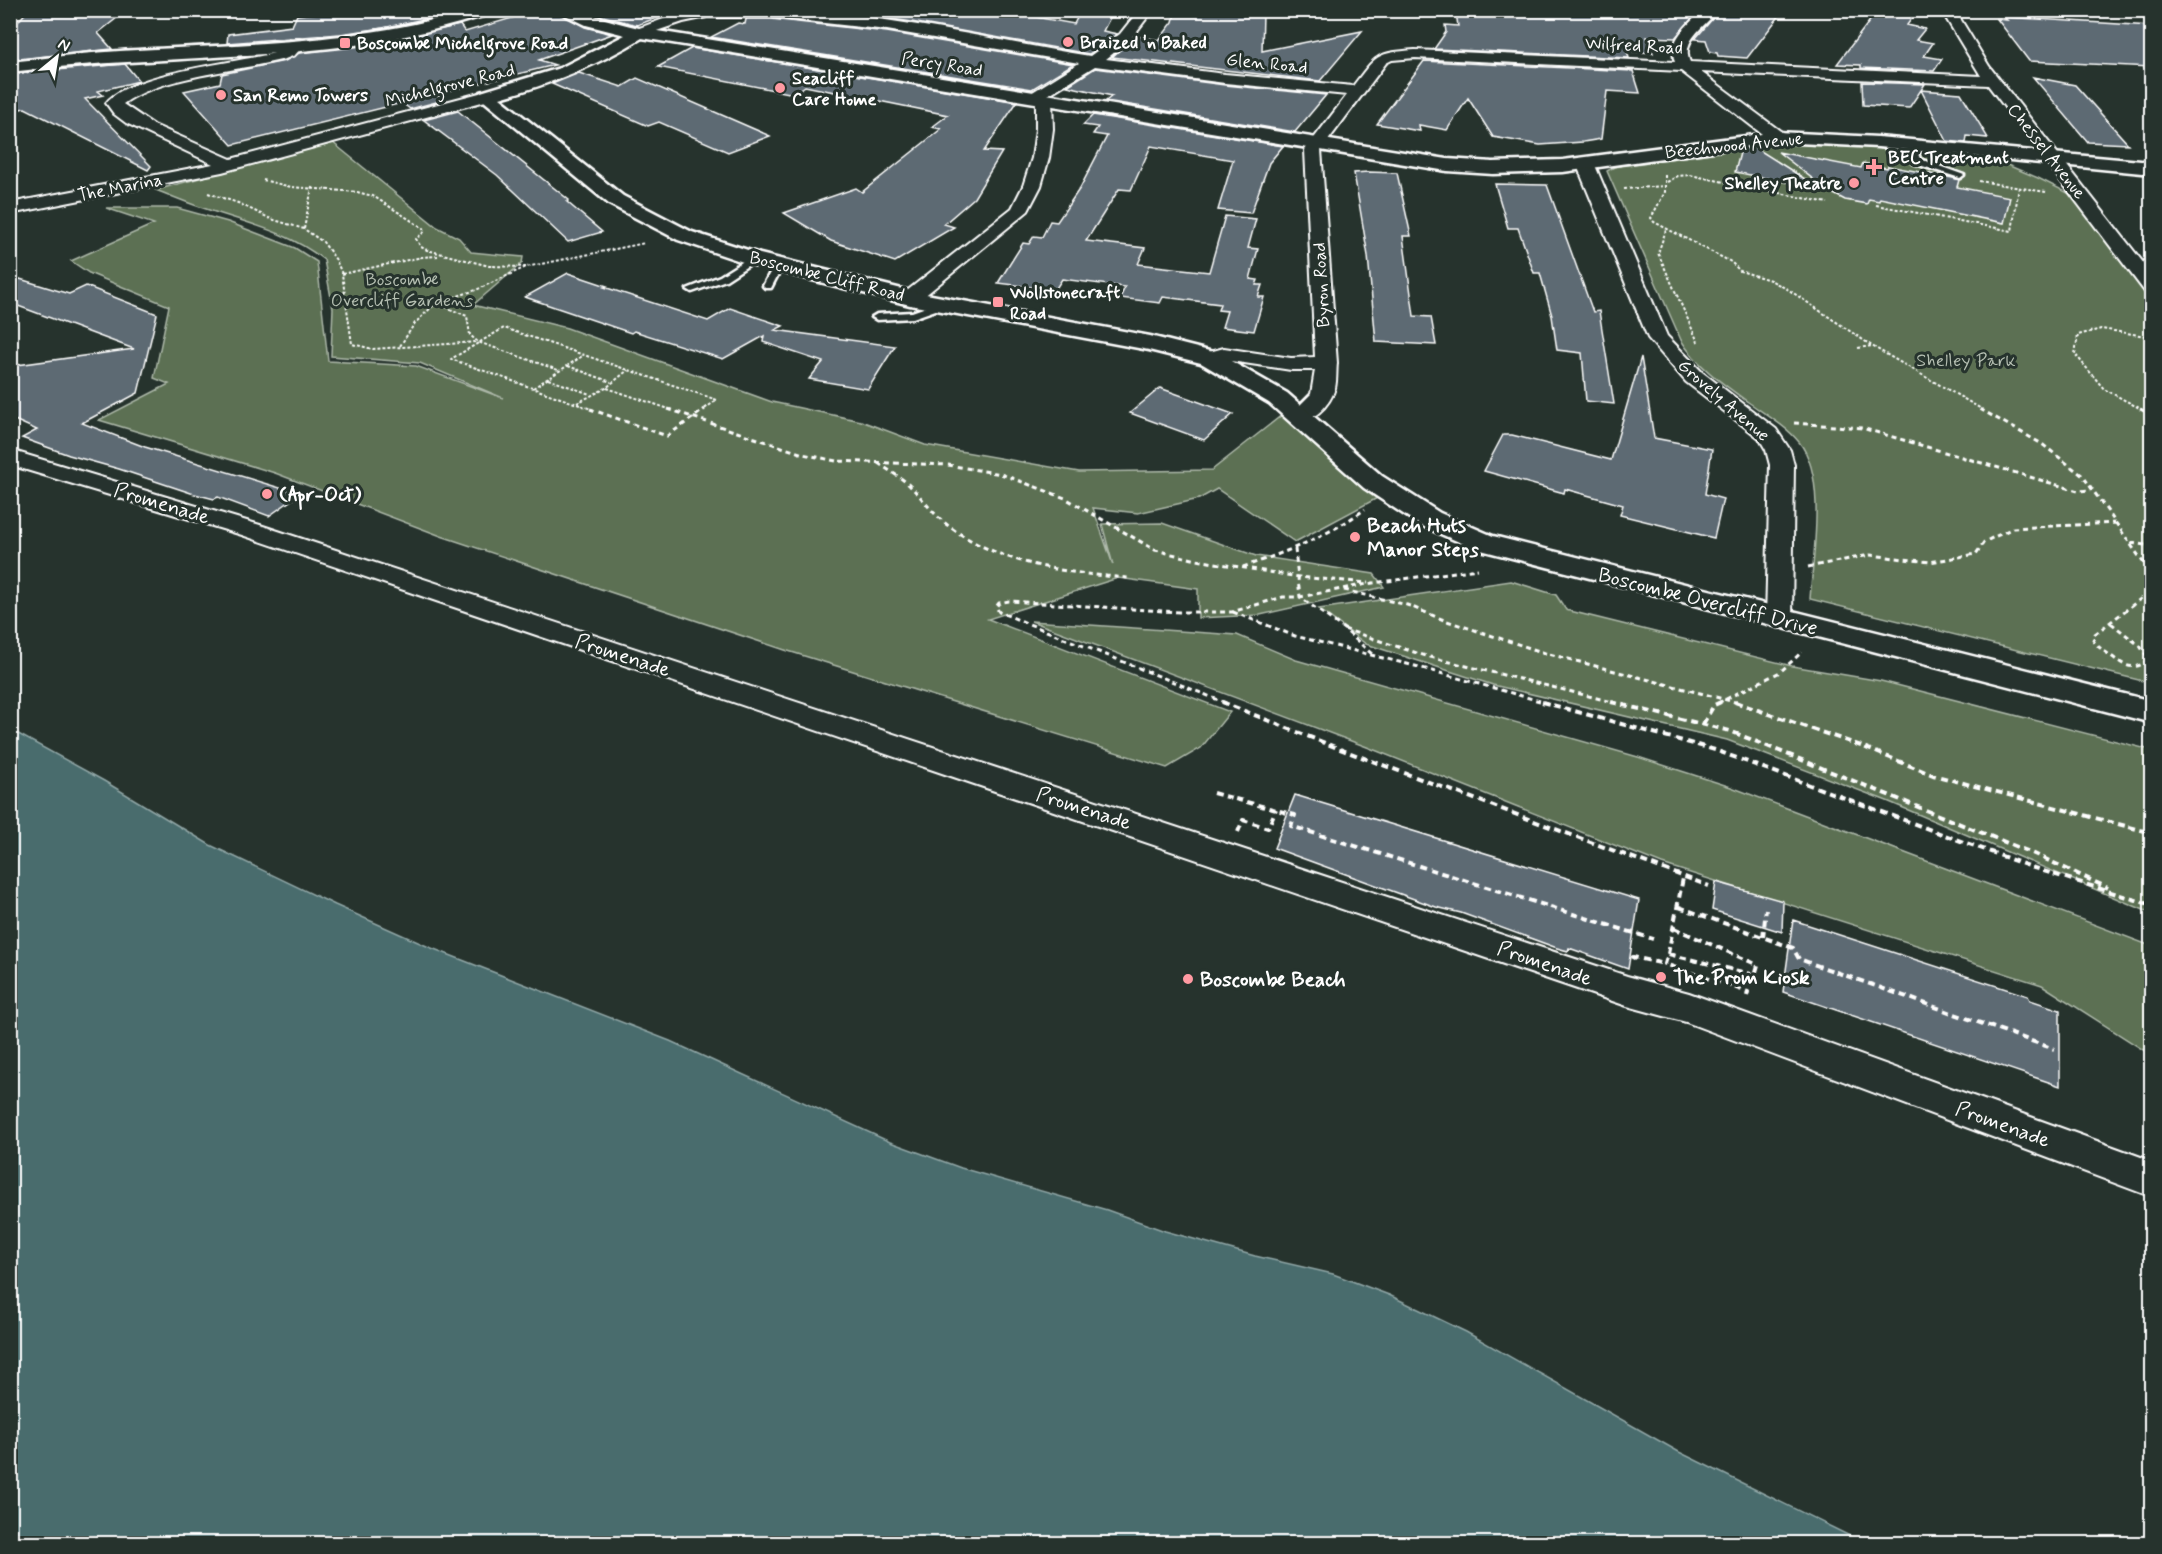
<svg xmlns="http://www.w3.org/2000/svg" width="2162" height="1554" font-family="Mynerve,sans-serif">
<rect width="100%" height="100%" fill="#26332d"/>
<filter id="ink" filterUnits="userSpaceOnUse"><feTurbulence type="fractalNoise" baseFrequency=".0167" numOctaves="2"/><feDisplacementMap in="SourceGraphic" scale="12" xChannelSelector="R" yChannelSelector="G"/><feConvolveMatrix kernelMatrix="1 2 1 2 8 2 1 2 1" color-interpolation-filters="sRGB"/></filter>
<g filter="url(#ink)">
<path fill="#5b7053" stroke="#adb8a9" stroke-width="1.5" d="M 332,142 L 437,227 L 459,238 L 471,252 L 523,257 L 522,263 L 473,305 L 567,328 L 772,402 L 861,421 L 925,445 L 1079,472 L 1212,470 L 1282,415 L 1381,496 L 1295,542 L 1217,489 L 1199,499 L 1138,513 L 1093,508 L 1113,565 L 1102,524 L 1162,523 L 1256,556 L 1374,574 L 1384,587 L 1260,615 L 1198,618 L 1198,589 L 1118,578 L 988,619 L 1230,712 L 1201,748 L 1167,768 L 785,650 L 441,536 L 275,473 L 99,420 L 169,384 L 154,378 L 169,306 L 89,273 L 71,261 L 154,224 L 106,208 L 177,208 L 228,222 L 295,248 L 317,262 L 328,361 L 416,366 L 503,398 L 420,363 L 331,356 L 333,308 L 324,260 C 288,231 243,222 200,207 C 185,202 171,196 156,190 Z
M 1794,144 L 1849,145 L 2005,164 L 2038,178 L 2070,194 L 2119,253 L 2151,298 L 2151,683 L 1810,599 C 1813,556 1827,476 1799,442 C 1786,426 1765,414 1748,402 C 1723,384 1697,366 1681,340 L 1607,171 L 1614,167 L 1753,147 Z
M 1511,581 L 1556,595 L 1566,610 L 1792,666 L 1881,681 L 2151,750 L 2151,913 L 1887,801 L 1727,740 L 1493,685 L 1366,644 L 1319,609 Z
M 1031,621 L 1237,635 L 1296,660 L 1638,757 L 1731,787 L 2151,946 L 2151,1055 L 2042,985 L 1662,864 L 1367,747 Z"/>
<path fill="#486c6d" stroke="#91a7a7" stroke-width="1.5" d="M 11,730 L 104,781 L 210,845 L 335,905 L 429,947 L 670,1041 L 890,1142 L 961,1168 L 1107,1210 L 1165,1231 L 1255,1256 L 1333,1274 L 1389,1295 L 1466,1332 L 1679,1452 L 1864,1543 L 11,1543 Z"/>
<path fill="#5d6a73" stroke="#fff" stroke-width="1.5" d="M 28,10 L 127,10 L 98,33 L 112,49 L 10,60 L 10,31 Z
M 356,10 L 448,10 L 450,13 L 383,28 L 340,34 L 227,43 L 228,34 L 292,26 L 297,15 Z
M 520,10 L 553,10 L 585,27 L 612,34 L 539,60 L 555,65 L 435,94 L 444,100 L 410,109 L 402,103 L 232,145 L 184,91 L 220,83 L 222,74 L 285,61 L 299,53 L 374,44 L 460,25 L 465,32 L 519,16 Z
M 580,10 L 667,10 L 667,14 L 637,25 Z
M 821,10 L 996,10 L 1074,24 L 1081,10 L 1114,10 L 1103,31 L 1117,34 L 1089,54 L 906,21 Z
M 1176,10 L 1263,14 L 1262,51 L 1362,31 L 1320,81 L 1112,57 L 1136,36 L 1159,40 L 1173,22 Z
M 1471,10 L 1699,10 L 1675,38 L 1647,37 L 1653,53 L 1627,51 L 1629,58 L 1434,49 L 1446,32 L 1445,25 L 1458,26 L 1456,13 L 1470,13 Z
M 1720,10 L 1784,10 L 1747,58 L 1718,56 L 1717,53 L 1710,52 L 1706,40 L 1695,39 Z
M 1878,10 L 1918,10 L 1907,25 L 1925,29 L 1916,40 L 1933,43 L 1924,56 L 1942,59 L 1934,71 L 1861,68 L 1861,65 L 1837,64 Z
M 2004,17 L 2151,26 L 2151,67 L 2029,61 L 1997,19 L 2007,20 Z
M 746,19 L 771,19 L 887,32 L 1073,64 L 1032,89 L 711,37 L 738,23 L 745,24 Z
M 692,48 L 1017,102 L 984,151 L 1002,152 L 974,198 L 944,224 L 954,227 L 895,262 L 831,241 L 784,213 L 856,188 L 862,192 L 941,129 L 932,127 L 948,115 L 805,86 L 794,94 L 658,67 Z
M 1424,61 L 1633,71 L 1640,93 L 1607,91 L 1601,139 L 1583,142 L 1540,145 L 1493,137 L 1468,98 L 1447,130 L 1419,125 L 1420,131 L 1377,124 Z
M 125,64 L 139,81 L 98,91 L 103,95 L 85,99 L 151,166 L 148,170 L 25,108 L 10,111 L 10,74 Z
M 1095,68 L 1225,85 L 1326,95 L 1295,132 L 1106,101 L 1112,96 L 1067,86 Z
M 579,73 L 622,87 L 637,78 L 770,136 L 728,152 L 659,122 L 648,126 L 552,84 Z
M 2033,77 L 2075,85 L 2128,144 L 2088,142 Z
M 1862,82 L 1925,84 L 1921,90 L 1961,93 L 1988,138 L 1967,136 L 1966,143 L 1947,141 L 1921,90 L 1909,108 L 1863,105 Z
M 458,111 L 569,200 L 567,202 L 602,232 L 568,242 L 497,175 L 424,120 Z
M 1093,115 L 1283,146 L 1269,163 L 1251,213 L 1218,210 L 1233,160 L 1151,146 L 1131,190 L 1119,189 L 1086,241 L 1145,248 L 1138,264 L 1209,272 L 1225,216 L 1256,219 L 1248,248 L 1258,249 L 1250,279 L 1258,280 L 1256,285 L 1262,285 L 1258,297 L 1264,297 L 1254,331 L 1222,327 L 1227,311 L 1218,310 L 1220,304 L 1163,297 L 1160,303 L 1120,298 L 1125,287 L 1062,279 L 1055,290 L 998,283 L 1023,243 L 1029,244 L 1034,236 L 1042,237 L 1050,221 L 1057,222 L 1080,188 L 1107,136 L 1093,134 L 1098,127 L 1083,125 Z
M 1756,148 L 1816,186 L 1816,188 L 1735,172 L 1741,149 Z
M 1778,152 L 1861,168 L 1863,163 L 1887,168 L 1888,166 L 1953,178 L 1959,180 L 1957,187 L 2010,197 L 2004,223 L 1880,198 L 1879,201 L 1869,199 L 1867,204 L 1845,200 L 1830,192 Z
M 1368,172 L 1397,173 L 1411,236 L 1403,236 L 1414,316 L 1431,317 L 1436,345 L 1376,342 L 1368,256 L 1354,173 Z
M 1495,184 L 1547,185 L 1593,312 L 1599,311 L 1614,404 L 1586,401 L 1582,353 L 1557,350 L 1552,316 L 1540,273 L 1534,273 L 1518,228 L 1508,228 Z
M 568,273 L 607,286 L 604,287 L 708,321 L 730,308 L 783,326 L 775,330 L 895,346 L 868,389 L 809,379 L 823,362 L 763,342 L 764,336 L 723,359 L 634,331 L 631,333 L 525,297 Z
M 10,276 L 69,294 L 86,286 L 157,314 L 138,393 L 82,423 L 145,447 L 300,494 L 269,516 L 218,497 L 214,499 L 191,493 L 119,469 L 69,455 L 22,438 L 37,430 L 10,418 L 10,366 L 134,349 L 10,303 Z
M 1641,357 L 1654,438 L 1712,449 L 1705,494 L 1723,499 L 1714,538 L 1620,515 L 1623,505 L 1565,489 L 1564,493 L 1484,471 L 1503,435 L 1512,435 L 1611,460 Z
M 1160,388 L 1233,414 L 1204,440 L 1130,413 Z
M 1295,795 L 1639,900 L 1628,969 L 1569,948 L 1568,951 L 1557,948 L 1461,913 L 1436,907 L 1274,848 Z
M 1716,882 L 1783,901 L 1782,932 L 1712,910 Z
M 1793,920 L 2028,996 L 2030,1000 L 2060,1010 L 2060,1086 L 1783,992 Z"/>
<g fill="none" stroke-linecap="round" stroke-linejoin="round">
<defs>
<path id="lane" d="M 1911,142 L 1915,145 L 1920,159 L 1964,175 L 1960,178 L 1913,163 L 1907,145 Z
M 750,257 L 758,259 L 726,280 L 692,292 L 687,289 L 720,276 Z
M 775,263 L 783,265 L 771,288 L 765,288 L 763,286 Z
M 943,301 L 948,304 L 947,306 L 913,318 L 877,320 L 872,317 L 877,314 L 912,312 Z"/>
<path id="street" d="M 699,10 C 731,10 763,9 795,11 C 892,15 994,41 1090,56 L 1120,34 L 1139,10 L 1153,10 L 1130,40 L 1106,59 L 1225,74 L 1353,86 C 1377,55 1375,53 1415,50 L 1675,62 C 1667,40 1689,24 1703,10 L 1718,10 C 1706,26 1680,40 1690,62 L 1981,76 L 1941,10 L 1955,10 L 1989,66 L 2152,274 L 2152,294 L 2145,292 L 1988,85 L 1701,72 L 1783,133 L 1785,137 L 1783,141 L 1771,141 L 1681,71 L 1415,58 L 1392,60 L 1386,63 L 1321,150 L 1337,363 C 1336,371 1337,380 1335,388 C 1330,406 1311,425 1292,421 L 1289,416 L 1311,394 L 1315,370 L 1291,370 L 1224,360 L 1209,364 L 1202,362 L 1198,358 L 1202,354 L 1224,348 L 1291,358 L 1315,357 L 1305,150 L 1347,95 L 1225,83 L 1095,66 L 1046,96 L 1052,100 L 1053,129 L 1049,158 L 1041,186 L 1028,211 L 917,302 L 903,302 L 900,298 L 903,294 L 1012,208 L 1023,186 L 1032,158 L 1036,129 L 1036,101 L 1025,101 L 1023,98 L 1079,63 L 887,30 L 771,17 L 707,17 L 683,22 L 639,37 L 632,33 L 634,30 L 666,18 Z
M 295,43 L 302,47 L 295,55 L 285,59 C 239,71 160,76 123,104 L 154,125 L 231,159 L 487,91 L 495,96 L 493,99 L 222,172 L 10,214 L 10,203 L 213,164 L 126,123 L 114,114 L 106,103 C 129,73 236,63 274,53 C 283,51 287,45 295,43 Z
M 1585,158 L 1591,159 L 1594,163 L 1667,336 L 1702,372 L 1776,429 L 1790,450 L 1794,465 L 1792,619 L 1788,625 L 1779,628 L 1770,625 L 1766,619 L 1770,465 L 1766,450 L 1759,438 L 1686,382 L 1648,338 L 1576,163 L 1579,159 Z
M 10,450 L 260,525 L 1627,976 L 1689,993 L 2152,1161 L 2152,1197 L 1686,1022 L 1627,1006 L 242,535 L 10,465 Z"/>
<path id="secondary" d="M 470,10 L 495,10 L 493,13 C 448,27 403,38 356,45 C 241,60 125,58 10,72 L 10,62 C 47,58 83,53 120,51 C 238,44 356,44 470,10 Z
M 555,10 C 583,10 611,22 639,28 L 1447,159 L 1493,162 L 1563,160 L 1777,132 L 1878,137 L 2152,162 L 2152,174 L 1878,147 L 1777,142 L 1563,172 L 1493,174 L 1447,171 L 642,38 C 597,66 550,84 500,98 L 623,196 L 692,232 L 760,254 L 910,291 L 1150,336 L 1217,353 L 1287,393 L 1382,476 L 1440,513 L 1493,536 L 2152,701 L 2152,723 L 1473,548 L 1420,525 L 1364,488 L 1269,403 L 1201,363 L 1149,350 L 910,305 L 746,263 L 678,240 L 609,204 L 478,96 L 481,92 L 560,68 L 625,35 L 586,25 Z"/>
</defs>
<use href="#lane" stroke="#fff" stroke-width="5"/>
<use href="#street" stroke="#fff" stroke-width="4"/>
<use href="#secondary" stroke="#fff" stroke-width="5"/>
<path stroke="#fff" stroke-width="2" stroke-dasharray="3 2" stroke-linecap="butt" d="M 1665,175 L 1665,192 L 1651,218 L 1654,222 L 1731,262 L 1740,271 L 1770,280 L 1789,290 L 1872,346 L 1983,410
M 263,180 L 291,187 L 357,192 L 373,196 L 423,228 L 424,232 L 416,239 L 421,247 L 427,250 L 489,266 L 526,267
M 1979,181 L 2046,192
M 1667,182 L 1678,176 L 1690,175 L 1828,203
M 1624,189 L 1665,186
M 208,193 L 238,203 L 271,219 L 304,229 L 323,242 L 336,260 L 342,274 L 352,344 L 373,349 L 477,342
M 1876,205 L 2012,231 L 2019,187
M 304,229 L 312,187
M 1666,230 L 1658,253 L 1698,342
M 342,274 L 422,257 L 438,256
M 436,303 L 467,316 L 470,335 L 478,342 L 558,370
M 400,346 L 415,323 L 436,303 L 476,290 L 526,267 L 645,243
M 1858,348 L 1872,346
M 568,366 L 611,382
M 548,379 L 590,394
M 533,388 L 584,355
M 607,388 L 672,410
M 577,403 L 606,388 L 628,370
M 594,410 L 451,359 L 504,328 L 717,400 L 703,410
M 2143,410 L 2104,389 L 2075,354 L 2078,335 L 2101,329 L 2152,337"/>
<path stroke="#fff" stroke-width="3" stroke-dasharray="5 4" stroke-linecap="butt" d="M 590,409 L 667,436 L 705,409
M 668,409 L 803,454 L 836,461 L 948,465 L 1001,474 L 1065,498 L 1155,550 L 1197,560 L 1299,577 L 1368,583
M 1980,409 L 2042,444 L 2083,476 L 2152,575
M 2140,409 L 2152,415
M 1794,423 L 1862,428 L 2078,491 L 2091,490
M 878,463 C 888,470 899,476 908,484 C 923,498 933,515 950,527 C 1002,565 1066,573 1129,578
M 2131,543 L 2152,546
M 1295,549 L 1300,597 L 1344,629 L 1372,654
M 1243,567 C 1286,552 1329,536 1365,509
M 1808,567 L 1870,555 L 1930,562 L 1976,554 L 1984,542 L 2013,528 L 2115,523
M 1344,590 L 1407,605 L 1444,620 L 1545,653 L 1739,703
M 1233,612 L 1295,636 L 1415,666 L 1547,703
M 2111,623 L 2140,646 L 2149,659 C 2133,674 2122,664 2107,653 C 2101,649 2097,646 2093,640 L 2095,634 L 2152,590
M 1344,629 L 1426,656 L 1617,703
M 1226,703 L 999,612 L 996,607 L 999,603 L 1009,601 L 1179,612 L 1232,612 L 1283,597 L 1300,597 L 1373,583 L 1478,569
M 1718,703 L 1780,672 L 1802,652"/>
<path stroke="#fff" stroke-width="4" stroke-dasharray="7 4.5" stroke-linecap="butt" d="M 1222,702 L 1345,751 L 1709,886
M 1542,702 L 1715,750 L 2034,868 L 2152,905
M 1611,702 L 1730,731 L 2032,853 L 2108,888
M 1735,702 L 1861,746 L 1933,775 L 2152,833
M 1703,724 L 1714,705 L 1721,702
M 1213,793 L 1295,815 L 1291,826 L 1653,939
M 1238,832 L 1243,820 L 1268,828 L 1276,809
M 1679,907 L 1793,948 L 1799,959 L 2054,1049
M 1674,928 L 1758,965 L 1755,975 L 1668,954 L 1665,964 L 1748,992 L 1747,996
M 1763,937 L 1766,909
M 1668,954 L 1683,878
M 1632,959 L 1633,957 L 1665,964"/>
<use href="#lane" fill="#26332d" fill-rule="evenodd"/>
<use href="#street" fill="#26332d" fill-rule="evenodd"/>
<use href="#secondary" fill="#26332d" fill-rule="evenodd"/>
</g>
</g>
<g fill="#ff9aa2" stroke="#26332d" stroke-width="2">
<circle cx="1068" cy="42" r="6"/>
<rect x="339" y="37" width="12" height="12" rx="3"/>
<circle cx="780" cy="88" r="6"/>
<circle cx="221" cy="95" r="6"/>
<path d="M1871 158h6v6h6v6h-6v6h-6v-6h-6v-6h6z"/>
<circle cx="1854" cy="183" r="6"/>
<rect x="992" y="296" width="12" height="12" rx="3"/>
<circle cx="267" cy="494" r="6"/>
<circle cx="1355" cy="537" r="6"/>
<circle cx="1661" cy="977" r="6"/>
<circle cx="1188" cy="979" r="6"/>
</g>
<g text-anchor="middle" stroke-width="6" stroke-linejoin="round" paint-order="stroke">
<g font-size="18" font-weight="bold" fill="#fff" stroke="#26332d" text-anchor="start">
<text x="1080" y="48">Braized 'n Baked</text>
<text x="357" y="49">Boscombe Michelgrove Road</text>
<text x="792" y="84">Seacliff<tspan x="792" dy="21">Care Home</tspan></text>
<text x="233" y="101">San Remo Towers</text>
<text x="1888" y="163">BEC Treatment<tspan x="1888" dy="21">Centre</tspan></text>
<text x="1842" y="189" text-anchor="end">Shelley Theatre</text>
<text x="1010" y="298">Wollstonecraft<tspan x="1010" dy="21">Road</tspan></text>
</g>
<g font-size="18" fill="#fff" stroke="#26332d">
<text transform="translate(1634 45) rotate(3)" y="6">Wilfred Road</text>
<text transform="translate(1267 63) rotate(6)" y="6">Glen Road</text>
<text transform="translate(942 64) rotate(9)" y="6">Percy Road</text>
<text transform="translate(450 85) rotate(-14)" y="6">Michelgrove Road</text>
<text transform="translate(1734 145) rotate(-6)" y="6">Beechwood Avenue</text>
<text transform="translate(2047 151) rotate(52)" y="6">Chessel Avenue</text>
<text transform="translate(120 187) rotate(-11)" y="6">The Marina</text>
<text transform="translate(827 276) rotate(14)" y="6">Boscombe Cliff Road</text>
<text transform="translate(1321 285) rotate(-93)" y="6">Byron Road</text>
<text transform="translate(1724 400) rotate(41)" y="6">Grovely Avenue</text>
</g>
<g font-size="18" fill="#b5bfb2" stroke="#26332d">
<text x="402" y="285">Boscombe<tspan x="402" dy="21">Overcliff Gardens</tspan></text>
<text x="1966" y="366">Shelley Park</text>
</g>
<g font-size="21" font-weight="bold" fill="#fff" stroke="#26332d" text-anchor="start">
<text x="279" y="501">(Apr-Oct)</text>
<text x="1367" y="532">Beach Huts<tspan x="1367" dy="24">Manor Steps</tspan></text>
<text x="1673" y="984">The Prom Kiosk</text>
<text x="1200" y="986">Boscombe Beach</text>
</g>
<g font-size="21" fill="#fff" stroke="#26332d">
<text transform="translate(162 503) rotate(17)" y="7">Promenade</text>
<text transform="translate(1708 601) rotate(14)" y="7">Boscombe Overcliff Drive</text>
<text transform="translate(623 655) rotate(18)" y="7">Promenade</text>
<text transform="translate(1084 808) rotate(18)" y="7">Promenade</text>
<text transform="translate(1545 963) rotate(19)" y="7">Promenade</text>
<text transform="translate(2003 1124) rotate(20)" y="7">Promenade</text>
</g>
</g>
<rect width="2162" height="1554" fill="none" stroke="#26332d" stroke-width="36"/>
<rect x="18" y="18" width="2126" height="1518" fill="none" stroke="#fff" stroke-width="2" filter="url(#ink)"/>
<g transform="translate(57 57) rotate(30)" stroke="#26332d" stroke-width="4.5" paint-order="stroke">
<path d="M0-4.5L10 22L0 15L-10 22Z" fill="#ffffff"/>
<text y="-9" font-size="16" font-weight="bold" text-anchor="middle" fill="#ffffff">N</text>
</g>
</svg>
